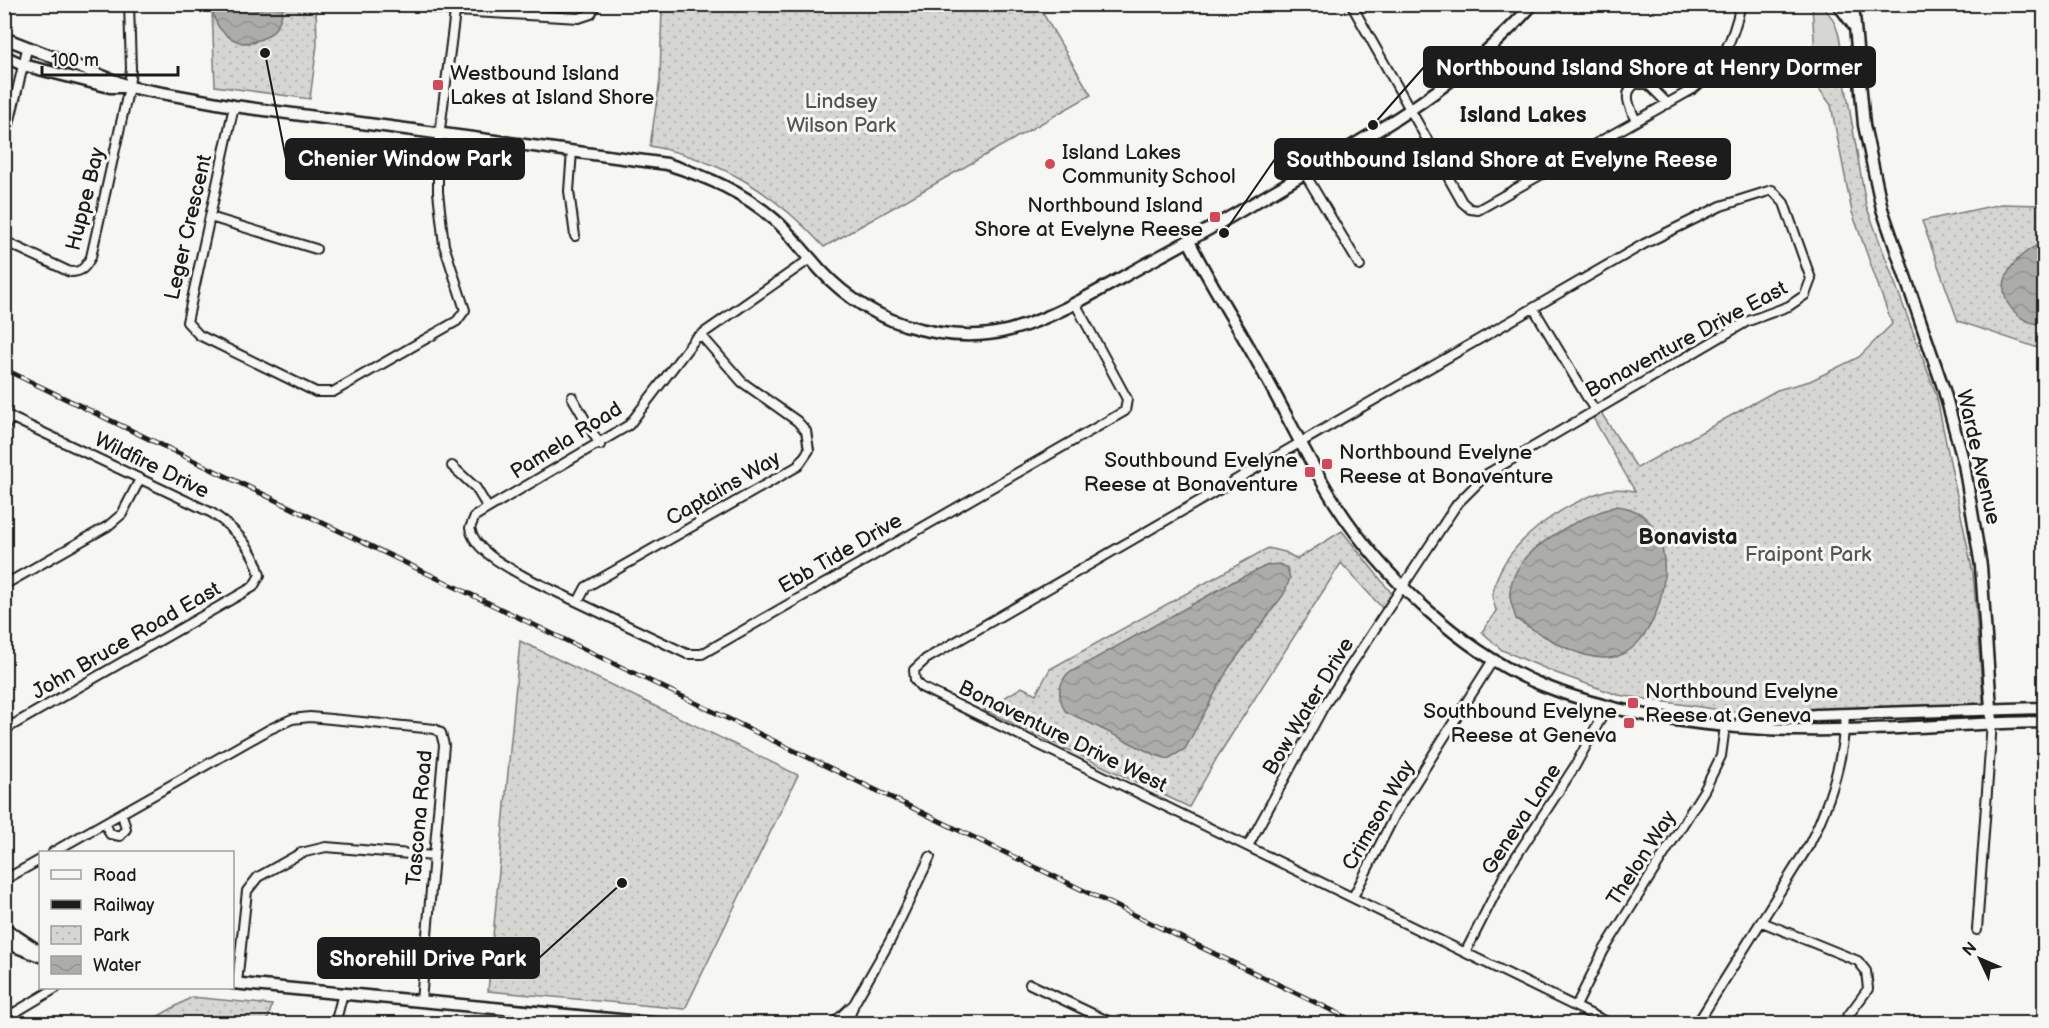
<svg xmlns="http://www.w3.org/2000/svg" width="2049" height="1028" font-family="'Balsamiq Sans',sans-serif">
<defs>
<pattern id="park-dots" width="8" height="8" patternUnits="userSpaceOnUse" patternTransform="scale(1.5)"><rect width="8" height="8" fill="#d6d6d2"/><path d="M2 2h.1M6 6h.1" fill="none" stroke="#b7b7b4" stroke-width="1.8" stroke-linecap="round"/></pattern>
<pattern id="water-waves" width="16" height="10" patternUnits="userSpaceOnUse" patternTransform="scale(1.5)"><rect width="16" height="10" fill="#acaca9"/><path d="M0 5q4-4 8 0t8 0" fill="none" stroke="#939391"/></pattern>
</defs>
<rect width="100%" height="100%" fill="#f6f6f2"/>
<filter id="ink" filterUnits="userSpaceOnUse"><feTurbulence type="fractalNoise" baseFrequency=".0167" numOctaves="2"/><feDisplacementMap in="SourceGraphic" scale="12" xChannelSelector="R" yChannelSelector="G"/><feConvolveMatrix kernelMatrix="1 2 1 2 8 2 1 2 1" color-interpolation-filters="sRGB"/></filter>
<g filter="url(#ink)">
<path fill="#d6d6d2" stroke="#797977" stroke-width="1.5" d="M 1812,5 L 1821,5 C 1841,23 1841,45 1843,71 L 1817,86 Z"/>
<path fill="url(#park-dots)" stroke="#797977" stroke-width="1.5" d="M 283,5 L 316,5 L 317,45 L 310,99 L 215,86 L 212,9 C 217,32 231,43 254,43 Z
M 662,5 L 1038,5 L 1091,95 L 824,247 C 775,193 722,160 650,146 L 660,80 Z
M 1843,71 L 1866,205 L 1936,394 L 1973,573 L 1984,712 L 1741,713 L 1618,695 L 1556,673 L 1502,650 L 1482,632 L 1496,611 C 1495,606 1492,599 1493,593 C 1500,545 1564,502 1608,490 C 1616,488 1627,490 1635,491 L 1592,416 L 1600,411 L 1637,468 L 1777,390 L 1810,381 L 1859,357 L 1892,324 L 1852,212 L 1831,105 L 1817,86 Z
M 2001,204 L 2044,205 L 2044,350 L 1958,321 L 1922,221 Z
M 1342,531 L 1393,595 L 1384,610 L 1341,563 L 1218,756 L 1189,807 L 984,710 L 1022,687 L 1036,694 L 1050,669 L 1268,548 L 1285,552 L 1297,559 Z
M 520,641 L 798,775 L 685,1009 L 488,991 Z
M 192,997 L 272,1005 L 267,1023 L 146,1023 Z"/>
<path fill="url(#water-waves)" stroke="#727271" stroke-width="1.5" d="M 283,5 C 282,29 267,42 242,43 C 223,37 213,25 212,5 Z
M 2044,243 L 2044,323 C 2026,327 2006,309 2004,291 C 2002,269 2026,248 2044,243 Z
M 1617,506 C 1696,514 1665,661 1604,658 C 1573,657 1542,635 1516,619 C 1514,611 1509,600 1510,592 C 1513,548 1581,517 1617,506 Z
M 1279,564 L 1287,568 L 1290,578 L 1284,594 L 1228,669 L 1185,749 L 1168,759 L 1155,755 L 1065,711 C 1058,696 1057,688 1067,674 L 1236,580 L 1268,565 Z"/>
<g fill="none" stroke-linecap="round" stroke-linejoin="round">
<defs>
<path id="street" d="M 411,4 L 456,11 L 579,18 L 591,14 L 596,4
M 1351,4 L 1462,202 L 1470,209 L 1478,210 L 1693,89 C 1722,66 1733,40 1741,4
M 234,106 L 187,322 L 199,335 L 316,392 L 333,392 L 457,321 L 465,310 L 444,245 L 438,192 L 438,145 L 456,4
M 1636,121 C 1631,109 1621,94 1635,84 L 1648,84 L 1668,104
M 4,145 L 27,49
M 572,151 L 569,191 L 575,236
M 1305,174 L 1360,266
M 210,217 L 316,249
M 4,241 L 70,272 C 82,272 85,268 91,257 L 129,87 L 131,69 L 129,4
M 810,259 L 695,339 L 629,425 L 475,516 L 470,528 C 474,551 509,568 527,578 L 687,654 L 702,654 L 1125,411 L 1127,399 L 1075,303
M 1534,309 L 1594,409
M 572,397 L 600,445
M 4,414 L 212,513 C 234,528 254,549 260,575 L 253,587 L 4,730
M 4,429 L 11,417
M 452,466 L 476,488 L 488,508
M 4,585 L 108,526 L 122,514 L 140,479
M 578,602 L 586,587 L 798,466 L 809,450 L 806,431 L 797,421 L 742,382 L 701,335
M 105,823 L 110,834 L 120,836 L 126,829 L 122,814
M 1248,846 L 1324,706 L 1457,504 L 1487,474 L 1746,322 L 1789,306 L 1805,295 L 1811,279 L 1784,203 L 1772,190 L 1721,206 L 1644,244 L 926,659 L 914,670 L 915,680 L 921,687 L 1611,1024
M 53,852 L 270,729 L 292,719 L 310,717 L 435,729 L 441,733 L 444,745 L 421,1001
M 4,880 L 40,860
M 1353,897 L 1395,815 L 1493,660
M 1762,922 L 1858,961 L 1866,971 L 1868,989 L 1842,1024
M 1977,930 L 1992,722
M 1466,951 L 1506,872 L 1575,766 L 1607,707
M 237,983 L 247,891 L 258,877 L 301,853 L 326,847 L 434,856
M 1030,984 L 1093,1014
M 1576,1006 L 1604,950 L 1705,789 L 1721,756 L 1725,726
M 4,1019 L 56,988
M 335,1024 L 343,993
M 557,1024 L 558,1014
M 833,1024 L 854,1004
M 847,1024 L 854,1004 L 890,941 L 930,857
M 1091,1024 L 1093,1014 L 1114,1024
M 1697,1024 L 1809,845 C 1830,803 1844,761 1845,714"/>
<path id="secondary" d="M 1838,4 L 1854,26
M 1853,4 L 1864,125 L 1882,209 L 1944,390 L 1964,464 L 1981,566 L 1992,722
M 4,38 L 123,84
M 4,56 L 23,65 L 110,87 L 129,87 L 234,106 L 667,164 C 708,177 743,192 775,220 C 789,232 798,245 810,258 C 835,289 866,312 905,325 C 938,335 976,339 1010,330 C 1063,315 1110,283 1157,258 C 1204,233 1249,206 1295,179 C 1385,128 1464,82 1533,4
M 1189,241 C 1211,286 1240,329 1264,374 C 1288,417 1309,462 1335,503 C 1381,575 1462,652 1542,685 C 1613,714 1690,725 1766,729 C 1859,734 1952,723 2044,722
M 1740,723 L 1816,715 L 2044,708
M 4,928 L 40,952
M 4,942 L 40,956
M 232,983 L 662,1024"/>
</defs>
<use href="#street" stroke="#1c1c1c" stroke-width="12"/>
<use href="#secondary" stroke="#1c1c1c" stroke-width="15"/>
<use href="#street" stroke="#f6f6f2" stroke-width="8"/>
<use href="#secondary" stroke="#f6f6f2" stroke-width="10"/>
<defs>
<path id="rail" d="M 4,369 L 1360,1024"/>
</defs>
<use href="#rail" stroke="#1c1c1c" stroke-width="5"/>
<use href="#rail" stroke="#f6f6f2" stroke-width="3" stroke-dasharray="9" stroke-linecap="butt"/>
</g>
</g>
<g fill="#d1495b" stroke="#f6f6f2" stroke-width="2">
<rect x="432" y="79" width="12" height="12" rx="3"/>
<circle cx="1050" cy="164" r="6"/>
<rect x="1209" y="211" width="12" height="12" rx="3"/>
<rect x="1321" y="458" width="12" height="12" rx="3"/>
<rect x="1304" y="466" width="12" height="12" rx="3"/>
<rect x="1627" y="697" width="12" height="12" rx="3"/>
<rect x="1623" y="717" width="12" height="12" rx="3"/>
</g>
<g text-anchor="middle" stroke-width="6" stroke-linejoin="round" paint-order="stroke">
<g font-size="21" fill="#1c1c1c" stroke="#f6f6f2" text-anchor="start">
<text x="450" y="80">Westbound Island<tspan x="450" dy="24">Lakes at Island Shore</tspan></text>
<text x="1062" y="159">Island Lakes<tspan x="1062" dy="24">Community School</tspan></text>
<text x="1203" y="212" text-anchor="end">Northbound Island<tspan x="1203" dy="24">Shore at Evelyne Reese</tspan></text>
<text x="1339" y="459">Northbound Evelyne<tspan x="1339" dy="24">Reese at Bonaventure</tspan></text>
<text x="1298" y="467" text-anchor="end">Southbound Evelyne<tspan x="1298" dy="24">Reese at Bonaventure</tspan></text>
<text x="1645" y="698">Northbound Evelyne<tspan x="1645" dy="24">Reese at Geneva</tspan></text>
<text x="1617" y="718" text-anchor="end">Southbound Evelyne<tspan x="1617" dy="24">Reese at Geneva</tspan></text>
</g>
<g font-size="21" fill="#545453" stroke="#f6f6f2">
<text x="841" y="108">Lindsey<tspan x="841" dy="24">Wilson Park</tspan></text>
<text x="1808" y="561">Fraipont Park</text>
</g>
<g font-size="21" fill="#1c1c1c" stroke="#f6f6f2">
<text transform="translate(85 199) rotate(-76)" y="7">Huppe Bay</text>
<text transform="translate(188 227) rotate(-77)" y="7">Leger Crescent</text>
<text transform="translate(1686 339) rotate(-28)" y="7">Bonaventure Drive East</text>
<text transform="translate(566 440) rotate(-32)" y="7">Pamela Road</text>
<text transform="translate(1979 457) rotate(77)" y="7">Warde Avenue</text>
<text transform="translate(152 465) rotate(26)" y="7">Wildfire Drive</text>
<text transform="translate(723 488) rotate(-30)" y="7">Captains Way</text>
<text transform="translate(840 553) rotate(-30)" y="7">Ebb Tide Drive</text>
<text transform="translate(126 640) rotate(-30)" y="7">John Bruce Road East</text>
<text transform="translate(1308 706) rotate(-59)" y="7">Bow Water Drive</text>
<text transform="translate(1063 736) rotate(26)" y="7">Bonaventure Drive West</text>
<text transform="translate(1378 815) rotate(-60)" y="7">Crimson Way</text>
<text transform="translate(419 818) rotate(-85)" y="7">Tascona Road</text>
<text transform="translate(1521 819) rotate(-57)" y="7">Geneva Lane</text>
<text transform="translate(1641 858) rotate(-57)" y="7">Thelon Way</text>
</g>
<g font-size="22" font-weight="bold" fill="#1c1c1c" stroke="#f6f6f2">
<text x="1523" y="122">Island Lakes</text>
<text x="1688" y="544">Bonavista</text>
</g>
</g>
<path fill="none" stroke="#1c1c1c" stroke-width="2" d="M1373 125L1424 67M265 53L286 159M1224 233L1275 159M622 883L539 958"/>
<g fill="#1c1c1c" stroke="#f6f6f2" stroke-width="2">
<circle cx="1373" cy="125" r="6"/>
<circle cx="265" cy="53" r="6"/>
<circle cx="1224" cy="233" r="6"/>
<circle cx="622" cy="883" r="6"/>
</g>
<g fill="#1c1c1c" stroke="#1c1c1c" stroke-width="2">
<rect x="1424" y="47" width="451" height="40" rx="6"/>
<rect x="286" y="139" width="238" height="40" rx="6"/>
<rect x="1275" y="139" width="455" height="40" rx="6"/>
<rect x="318" y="938" width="221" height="40" rx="6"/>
</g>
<g font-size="22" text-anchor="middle" font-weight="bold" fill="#fff">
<text x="1649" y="75">Northbound Island Shore at Henry Dormer</text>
<text x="405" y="166">Chenier Window Park</text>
<text x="1502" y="167">Southbound Island Shore at Evelyne Reese</text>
<text x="428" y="966">Shorehill Drive Park</text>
</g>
<rect width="2049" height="1028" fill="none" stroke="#f6f6f2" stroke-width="24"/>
<rect x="12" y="12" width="2025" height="1004" fill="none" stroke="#1c1c1c" stroke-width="2" filter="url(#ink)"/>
<rect x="39" y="851" width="195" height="138" fill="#f6f6f2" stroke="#9f9f9c" stroke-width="1.5"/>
<rect x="51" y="870" width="30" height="9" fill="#f6f6f2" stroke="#9f9f9c" stroke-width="1.5"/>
<text x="93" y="881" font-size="18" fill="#1c1c1c">Road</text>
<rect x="51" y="900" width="30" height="9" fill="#1c1c1c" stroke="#9f9f9c" stroke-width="1.5"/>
<text x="93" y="911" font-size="18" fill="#1c1c1c">Railway</text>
<rect x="51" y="926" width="30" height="18" fill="url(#park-dots)" stroke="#9f9f9c" stroke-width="1.5"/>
<text x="93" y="941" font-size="18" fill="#1c1c1c">Park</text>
<rect x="51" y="956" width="30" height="18" fill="url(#water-waves)" stroke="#9f9f9c" stroke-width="1.5"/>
<text x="93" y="971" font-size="18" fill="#1c1c1c">Water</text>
<g transform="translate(1980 959) rotate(314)" stroke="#f6f6f2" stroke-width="4.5" paint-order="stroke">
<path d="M0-4.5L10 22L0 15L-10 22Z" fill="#1c1c1c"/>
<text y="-9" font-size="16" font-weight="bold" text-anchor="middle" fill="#1c1c1c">N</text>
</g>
<path d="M42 66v9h136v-9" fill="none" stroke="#1c1c1c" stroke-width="3"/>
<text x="51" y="66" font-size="18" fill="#1c1c1c" stroke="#f6f6f2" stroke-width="4.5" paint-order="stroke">100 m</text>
</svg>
